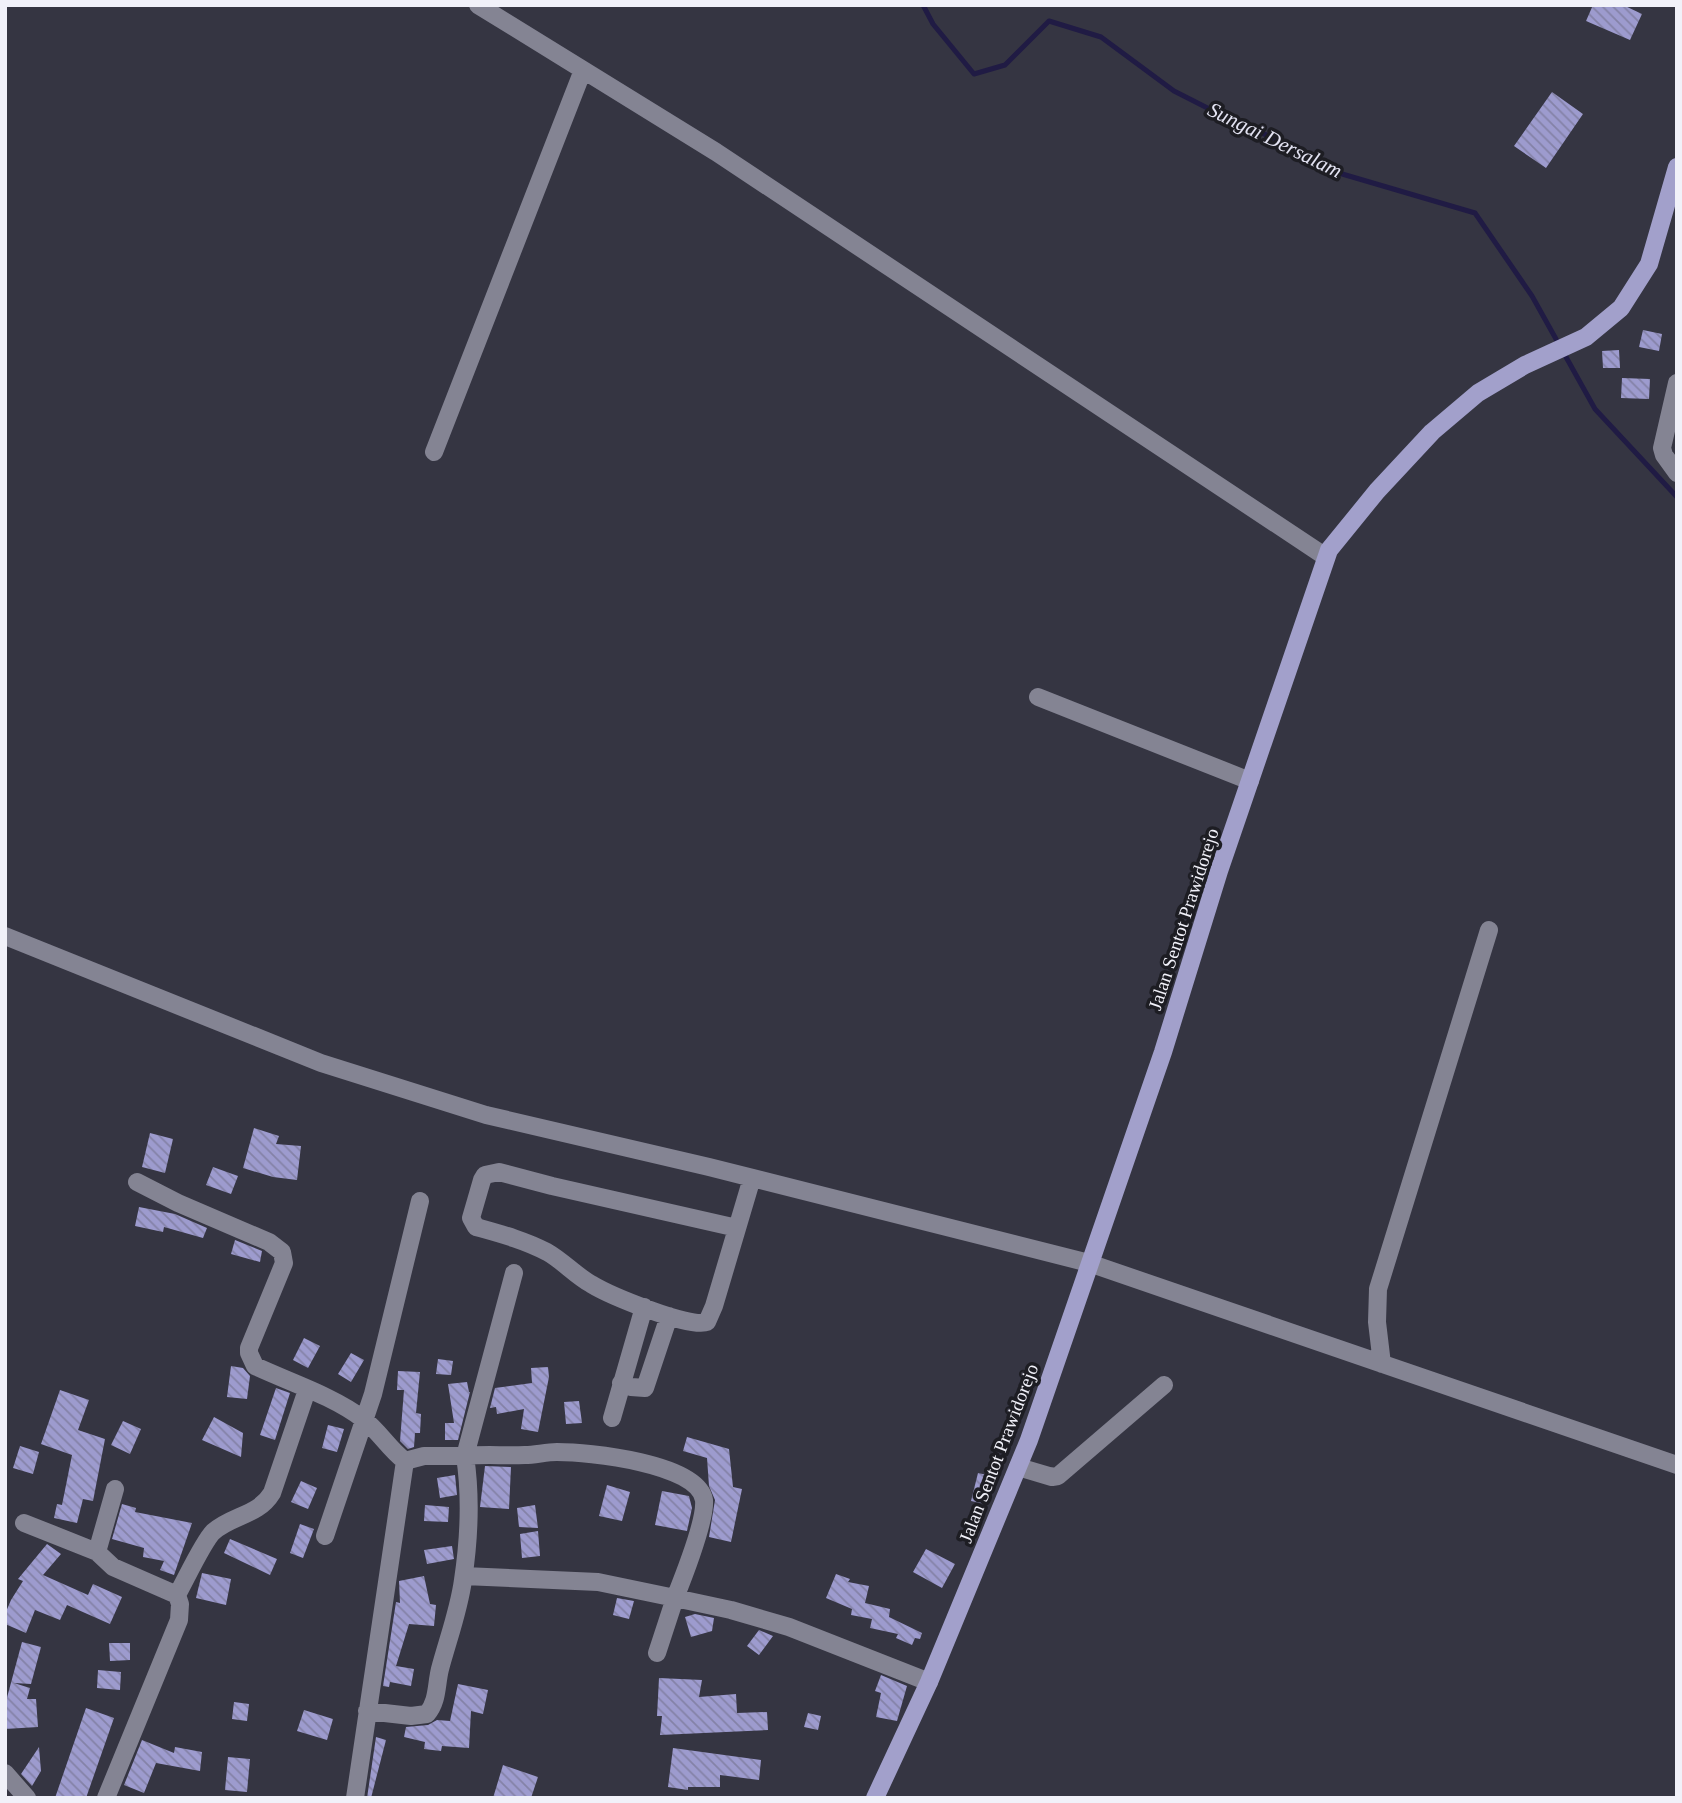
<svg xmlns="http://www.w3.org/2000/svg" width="1682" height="1803" font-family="'Times New Roman',serif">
<defs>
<pattern id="building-back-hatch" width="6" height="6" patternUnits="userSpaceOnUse" patternTransform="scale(1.75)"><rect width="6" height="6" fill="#9d9bce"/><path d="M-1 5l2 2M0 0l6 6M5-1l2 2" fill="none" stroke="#8482a7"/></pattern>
</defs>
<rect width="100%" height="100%" fill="#353542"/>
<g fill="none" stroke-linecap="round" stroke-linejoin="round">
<path stroke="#201b44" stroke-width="5" d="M 923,5 L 933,24 L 974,74 L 1005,65 L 1049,21 L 1101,37 L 1174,91 L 1233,121 L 1288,144 L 1332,171 L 1475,213 L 1532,296 L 1595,409 L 1677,497"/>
</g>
<path fill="url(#building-back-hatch)" d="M 1593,5 L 1623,5 L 1642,14 L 1630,40 L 1586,21 Z
M 1552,92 L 1583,114 L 1546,168 L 1514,146 Z
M 1643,330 L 1662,334 L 1659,351 L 1639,347 Z
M 1619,350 L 1620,368 L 1603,368 L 1602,351 Z
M 1622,378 L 1650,379 L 1649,399 L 1621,398 Z
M 254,1128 L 279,1136 L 276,1144 L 301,1146 L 297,1180 L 273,1177 L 243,1168 Z
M 150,1133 L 173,1139 L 165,1173 L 142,1167 Z
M 213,1167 L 238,1176 L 231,1194 L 206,1185 Z
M 139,1207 L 175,1214 L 207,1228 L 203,1238 L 164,1227 L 163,1232 L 135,1226 Z
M 235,1240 L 262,1251 L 260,1262 L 231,1254 Z
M 304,1338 L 320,1346 L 308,1368 L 293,1360 Z
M 351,1353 L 364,1360 L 351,1382 L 338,1374 Z
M 438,1359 L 453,1361 L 451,1375 L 436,1374 Z
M 231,1366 L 243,1368 L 250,1376 L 247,1399 L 227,1397 Z
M 548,1367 L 549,1377 L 538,1432 L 521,1429 L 524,1409 L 497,1414 L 496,1407 L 490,1408 L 495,1388 L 532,1383 L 531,1368 Z
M 398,1371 L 420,1372 L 416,1413 L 421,1414 L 420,1433 L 415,1433 L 414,1447 L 408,1449 L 400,1441 L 404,1390 L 397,1390 Z
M 467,1382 L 469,1392 L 470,1392 L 458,1440 L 445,1440 L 445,1423 L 454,1423 L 448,1384 Z
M 276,1388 L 290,1393 L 275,1440 L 260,1435 Z
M 60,1390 L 89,1400 L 78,1430 L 105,1439 L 93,1501 L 83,1499 L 77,1523 L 54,1518 L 57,1504 L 62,1505 L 72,1455 L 41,1444 Z
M 579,1401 L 582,1423 L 566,1424 L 564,1402 Z
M 214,1417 L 243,1433 L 241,1457 L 202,1440 Z
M 123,1421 L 141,1429 L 130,1454 L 111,1445 Z
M 328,1425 L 344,1429 L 337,1452 L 322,1448 Z
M 687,1437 L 729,1449 L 733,1487 L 742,1489 L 731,1542 L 709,1537 L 715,1500 L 709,1486 L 707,1458 L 683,1451 Z
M 20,1446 L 39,1452 L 33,1474 L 13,1468 Z
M 485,1466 L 511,1467 L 509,1509 L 480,1507 Z
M 978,1473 L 992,1476 L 985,1504 L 971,1501 Z
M 455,1475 L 457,1495 L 440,1498 L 437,1478 Z
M 301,1481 L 317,1488 L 308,1509 L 291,1502 Z
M 607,1485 L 630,1492 L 622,1521 L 599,1516 Z
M 662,1491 L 689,1496 L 692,1508 L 687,1531 L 655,1525 Z
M 122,1504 L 136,1508 L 135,1512 L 192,1523 L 174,1575 L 160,1570 L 164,1561 L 143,1557 L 144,1548 L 112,1539 Z
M 425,1505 L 449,1507 L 448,1522 L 424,1521 Z
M 535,1505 L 538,1528 L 519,1527 L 517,1508 Z
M 300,1524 L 314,1529 L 303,1558 L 290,1553 Z
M 538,1531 L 540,1556 L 522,1558 L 520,1534 Z
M 230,1539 L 277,1559 L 270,1575 L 224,1553 Z
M 47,1544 L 61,1554 L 43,1575 L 88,1595 L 93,1584 L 122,1597 L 110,1624 L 67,1605 L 60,1620 L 35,1610 L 26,1633 L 5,1624 L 5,1614 L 11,1600 L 23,1581 L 18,1579 Z
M 452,1546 L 454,1559 L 427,1564 L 424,1550 Z
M 926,1549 L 955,1564 L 942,1588 L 913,1572 Z
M 202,1573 L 231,1579 L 226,1605 L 196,1598 Z
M 836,1574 L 850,1579 L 848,1582 L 869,1586 L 865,1603 L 890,1609 L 889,1617 L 922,1633 L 920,1639 L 915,1638 L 912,1645 L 896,1638 L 898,1634 L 870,1628 L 872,1619 L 851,1615 L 852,1609 L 826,1598 Z
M 424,1576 L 430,1604 L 436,1605 L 434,1626 L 409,1624 L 396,1666 L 414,1669 L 411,1686 L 390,1682 L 389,1687 L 383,1686 L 396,1602 L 400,1603 L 399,1581 Z
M 617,1598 L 634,1601 L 629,1619 L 613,1615 Z
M 695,1614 L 714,1618 L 712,1631 L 691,1637 L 685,1617 Z
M 759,1630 L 773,1636 L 759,1655 L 747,1646 Z
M 22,1642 L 41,1647 L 31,1684 L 14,1683 L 30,1688 L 27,1699 L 36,1699 L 38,1727 L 5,1729 L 5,1705 Z
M 109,1643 L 130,1643 L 130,1660 L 110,1661 Z
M 98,1670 L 121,1672 L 120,1690 L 97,1688 Z
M 881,1675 L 907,1686 L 897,1721 L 876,1717 L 881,1693 L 875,1691 Z
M 659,1678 L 702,1680 L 699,1697 L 736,1694 L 737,1713 L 767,1712 L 768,1730 L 660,1735 L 662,1716 L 657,1716 Z
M 458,1684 L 488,1690 L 483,1714 L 471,1711 L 469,1748 L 442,1746 L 441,1751 L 424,1749 L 425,1742 L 404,1737 L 406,1727 L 428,1725 L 437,1720 L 450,1721 Z
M 234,1702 L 249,1704 L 247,1721 L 232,1719 Z
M 86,1708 L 114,1718 L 86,1798 L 55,1798 Z
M 304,1710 L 333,1719 L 327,1740 L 297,1731 Z
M 808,1713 L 821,1716 L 818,1730 L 804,1727 Z
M 376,1737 L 386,1740 L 371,1798 L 367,1798 Z
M 142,1740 L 174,1753 L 175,1747 L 202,1752 L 200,1771 L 156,1763 L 144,1793 L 124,1785 Z
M 39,1747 L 41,1771 L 32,1786 L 21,1774 Z
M 673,1748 L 761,1760 L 759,1780 L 720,1775 L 720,1787 L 688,1787 L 688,1790 L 668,1787 Z
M 228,1757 L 250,1759 L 247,1792 L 225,1790 Z
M 503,1765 L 538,1777 L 531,1798 L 493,1798 Z"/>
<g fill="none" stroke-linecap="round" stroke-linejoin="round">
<path stroke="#848493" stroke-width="18" d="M 478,5 L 716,152 L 1326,557
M 1677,383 L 1662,448 L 1664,455 L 1677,473
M 434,452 L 583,70
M 1038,697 L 1250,781
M 5,936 L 321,1063 L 486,1115 L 709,1167 L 1089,1263 L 1677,1465
M 137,1182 L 178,1203 L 269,1242 L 282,1252 L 284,1263 L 249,1348 L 249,1353 L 255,1366 C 289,1382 333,1396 363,1419 C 379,1431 389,1449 405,1461 L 355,1798
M 737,1228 L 552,1186 L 499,1172 L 485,1175 L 482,1180 L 471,1218 L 476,1227 C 501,1234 524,1240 547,1252 C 563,1261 575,1275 591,1284 C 609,1295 690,1329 707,1322 L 714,1306 L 752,1178
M 514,1273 L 465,1456 C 485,1454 505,1456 525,1455 C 535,1455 546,1452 557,1452 C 588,1452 698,1463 704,1500 C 706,1520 683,1578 675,1598 L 731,1610 L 789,1627 L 929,1682
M 1382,1364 L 1377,1322 L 1378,1289 L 1489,930
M 621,1383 L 631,1387 L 645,1388 L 669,1316
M 612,1418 L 644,1307
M 1018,1467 L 1052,1477 L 1058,1476 L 1164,1385
M 24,1523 L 97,1552
M 325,1536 L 373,1394 L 420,1201
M 464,1576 L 598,1582 L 675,1598 L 657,1653
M 177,1595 C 185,1581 203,1542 213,1532 C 232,1515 258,1516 272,1493 L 307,1390
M 367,1711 L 411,1716 L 427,1714 C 438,1701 436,1685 440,1669 C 448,1639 459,1610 463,1580 C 469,1540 471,1496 465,1456 L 424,1456 L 405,1461
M 5,1773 L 27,1798
M 106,1798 L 179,1620 L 180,1604 L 177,1595 L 113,1567 L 97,1552 L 115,1489"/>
<path stroke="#a2a0cb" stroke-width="18" d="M 875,1798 L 929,1682 L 1029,1440 L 1163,1052 L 1219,871 L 1329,550 L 1377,491 L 1432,432 L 1478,393 L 1525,365 L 1586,337 L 1621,308 L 1649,264 L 1677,167"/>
</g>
<g text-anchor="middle" stroke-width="7" stroke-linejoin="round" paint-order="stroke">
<g font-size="19" fill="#f1f1f9" stroke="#1d1d23">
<text transform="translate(1183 919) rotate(-72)" y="7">Jalan Sentot Prawidorejo</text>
<text transform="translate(998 1453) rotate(-69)" y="7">Jalan Sentot Prawidorejo</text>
</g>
<g font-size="21" font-style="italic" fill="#e3e3f2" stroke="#1d1d23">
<text transform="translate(1275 140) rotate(26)" y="7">Sungai Dersalam</text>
</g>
</g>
<rect width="1682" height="1803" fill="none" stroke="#f1f1f9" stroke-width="14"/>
</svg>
